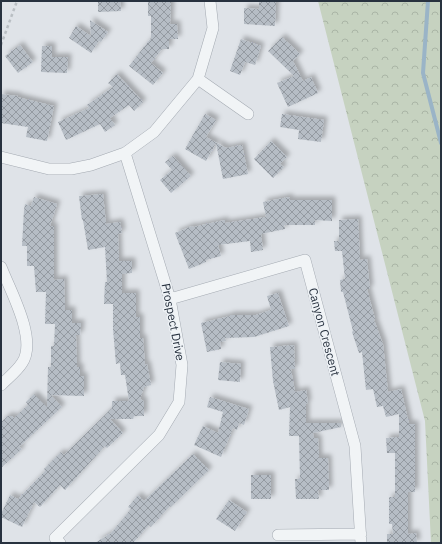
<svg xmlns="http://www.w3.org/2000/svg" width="442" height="544" font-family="'IBM Plex Sans',sans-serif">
<defs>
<pattern id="forest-crowns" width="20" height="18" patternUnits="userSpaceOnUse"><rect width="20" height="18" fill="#c6d2c0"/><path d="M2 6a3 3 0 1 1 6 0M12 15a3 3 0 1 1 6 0" fill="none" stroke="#aab5a6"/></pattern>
<pattern id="building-cross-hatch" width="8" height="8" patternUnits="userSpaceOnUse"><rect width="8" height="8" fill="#b6bdc5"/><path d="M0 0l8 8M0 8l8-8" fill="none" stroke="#949aa1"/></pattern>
<filter id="shadow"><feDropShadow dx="3.5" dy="-3.5" stdDeviation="2" flood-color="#0004"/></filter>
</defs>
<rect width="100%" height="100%" fill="#dfe3e8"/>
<path fill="url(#forest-crowns)" d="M 318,1 L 441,1 L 441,543 L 431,543 L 425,421 Z"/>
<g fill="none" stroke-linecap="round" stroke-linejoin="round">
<path stroke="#9ab4c7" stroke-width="4" d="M 428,1 L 423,73 L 441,143"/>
</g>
<path fill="url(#building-cross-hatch)" filter="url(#shadow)" d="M 98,1 L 120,1 L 121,11 L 98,12 Z
M 148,1 L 171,1 L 170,24 L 177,24 L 178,39 L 169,39 L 169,49 L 162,49 L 151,63 L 163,73 L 153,85 L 129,66 L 151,38 L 151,16 L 148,16 Z
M 259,1 L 276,1 L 275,26 L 244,24 L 244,8 L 259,9 Z
M 90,20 L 108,32 L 101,42 L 99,41 L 91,53 L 69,38 L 76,26 L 91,36 Z
M 282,37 L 300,54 L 293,61 L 303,81 L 311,77 L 318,93 L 288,107 L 277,83 L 294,76 L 268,51 Z
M 241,39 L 261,46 L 255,65 L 245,62 L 240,75 L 230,71 Z
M 20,45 L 33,62 L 18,73 L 5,56 Z
M 42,46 L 52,46 L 52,57 L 68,57 L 67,73 L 41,72 Z
M 117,74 L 143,102 L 134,111 L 129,105 L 110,118 L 115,125 L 105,132 L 100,124 L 66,140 L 58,122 L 89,108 L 87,105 L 113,87 L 108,83 Z
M 1,94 L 18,96 L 17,97 L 54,106 L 47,141 L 26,137 L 28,127 L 1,123 Z
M 205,114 L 216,120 L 206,137 L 226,148 L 242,145 L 248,174 L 223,179 L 216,143 L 206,161 L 185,149 Z
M 282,114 L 324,120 L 321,142 L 298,139 L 299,130 L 280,127 Z
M 271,141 L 287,157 L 280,164 L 284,167 L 273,178 L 254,159 Z
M 173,156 L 191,176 L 171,193 L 160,180 L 172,170 L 165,162 Z
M 103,194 L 106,224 L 120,222 L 122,233 L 118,234 L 119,261 L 132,261 L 132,273 L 122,274 L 122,293 L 136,293 L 136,317 L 140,317 L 140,338 L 143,338 L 145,365 L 147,364 L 151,385 L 144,387 L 140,399 L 144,401 L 144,416 L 134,416 L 133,419 L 110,419 L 123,433 L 107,448 L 105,446 L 65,490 L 60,485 L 40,507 L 34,502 L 22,527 L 1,517 L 1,514 L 10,495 L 18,499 L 45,471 L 44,469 L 61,452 L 64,455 L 112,408 L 112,401 L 129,401 L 125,375 L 121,375 L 120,363 L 116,364 L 113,329 L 113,304 L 104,304 L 105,282 L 107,282 L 105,247 L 88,250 L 83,220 L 82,220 L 79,196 Z
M 34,197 L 57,204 L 50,226 L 54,226 L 54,280 L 64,279 L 65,310 L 72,310 L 72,323 L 81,323 L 80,335 L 76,335 L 77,367 L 80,367 L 80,376 L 84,376 L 84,396 L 51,395 L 62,407 L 19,447 L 22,449 L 1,468 L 1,422 L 8,416 L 12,416 L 14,418 L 28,405 L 26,402 L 34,394 L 47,407 L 48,367 L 51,367 L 51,346 L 54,346 L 55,324 L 45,324 L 46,292 L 36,292 L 34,266 L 27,266 L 27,246 L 22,246 L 24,210 L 25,204 L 31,206 Z
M 289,197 L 290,200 L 332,200 L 332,221 L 315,220 L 315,225 L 284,225 L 285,229 L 261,234 L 263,250 L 251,252 L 250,241 L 218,245 L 221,256 L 206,260 L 206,262 L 189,269 L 175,233 L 192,226 L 193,227 L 225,220 L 225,223 L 266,217 L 263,202 Z
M 358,219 L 360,260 L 367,259 L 370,289 L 367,289 L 375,319 L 374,320 L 383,344 L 388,392 L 401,389 L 409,424 L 415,424 L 415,492 L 408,492 L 408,534 L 416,533 L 417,543 L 387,543 L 387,534 L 393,534 L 392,524 L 389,524 L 389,497 L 395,497 L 395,453 L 387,453 L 386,438 L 399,437 L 399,414 L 386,417 L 383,406 L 377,407 L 373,389 L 366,390 L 362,352 L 359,353 L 352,332 L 353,331 L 343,292 L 341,292 L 340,280 L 345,279 L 342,251 L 335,251 L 334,241 L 339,241 L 339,220 Z
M 278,293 L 289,326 L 254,337 L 225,338 L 226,341 L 220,342 L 221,349 L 207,352 L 201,323 L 230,316 L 230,315 L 256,315 L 271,310 L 267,296 Z
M 294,345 L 295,369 L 291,369 L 295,392 L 306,390 L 308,403 L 306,404 L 306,423 L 341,423 L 341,427 L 313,433 L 314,438 L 318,438 L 319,458 L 328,458 L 329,490 L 318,490 L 319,499 L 296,499 L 295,479 L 300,479 L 299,436 L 289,436 L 290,407 L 279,410 L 273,381 L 270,347 Z
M 220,362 L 241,364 L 240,382 L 218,380 Z
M 210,397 L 249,409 L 244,425 L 239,423 L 237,430 L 233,428 L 221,457 L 194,445 L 203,426 L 218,433 L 223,412 L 207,407 Z
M 193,454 L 209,470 L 171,507 L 170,506 L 151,527 L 149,525 L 133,543 L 95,543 L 111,533 L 131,509 L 128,507 L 138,495 L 144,501 Z
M 251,475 L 271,475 L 271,499 L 251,499 Z
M 229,500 L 247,512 L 235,531 L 216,519 Z"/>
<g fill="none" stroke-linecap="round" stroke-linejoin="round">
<defs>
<path id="minor" d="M 198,79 L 248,114
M 1,157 L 49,169 L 71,169 L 91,165 L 125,153 L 154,132 L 198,79 L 213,28 L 210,1
M 1,267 C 10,290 38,340 22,363 C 17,371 8,378 1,385
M 170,299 L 305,260 L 355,446 L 361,543
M 278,535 L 361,534
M 60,543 L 55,538 L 159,435 L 179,402 L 182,365 L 170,299 L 125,153"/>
</defs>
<use href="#minor" stroke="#a4aab2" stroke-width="12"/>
<path stroke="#b9bec3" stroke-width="2.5" stroke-dasharray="3 3" stroke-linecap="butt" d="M 1,45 L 17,1"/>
<use href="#minor" stroke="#f1f4f6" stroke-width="11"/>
</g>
<g text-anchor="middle" stroke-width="3" stroke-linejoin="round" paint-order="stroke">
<g font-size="12" fill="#28323f" stroke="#eef2f6">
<text transform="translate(173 322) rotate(79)" y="4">Prospect Drive</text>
<text transform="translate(324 332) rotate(75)" y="4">Canyon Crescent</text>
</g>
</g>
<rect width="442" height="544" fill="none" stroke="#28323f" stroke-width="4"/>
</svg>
